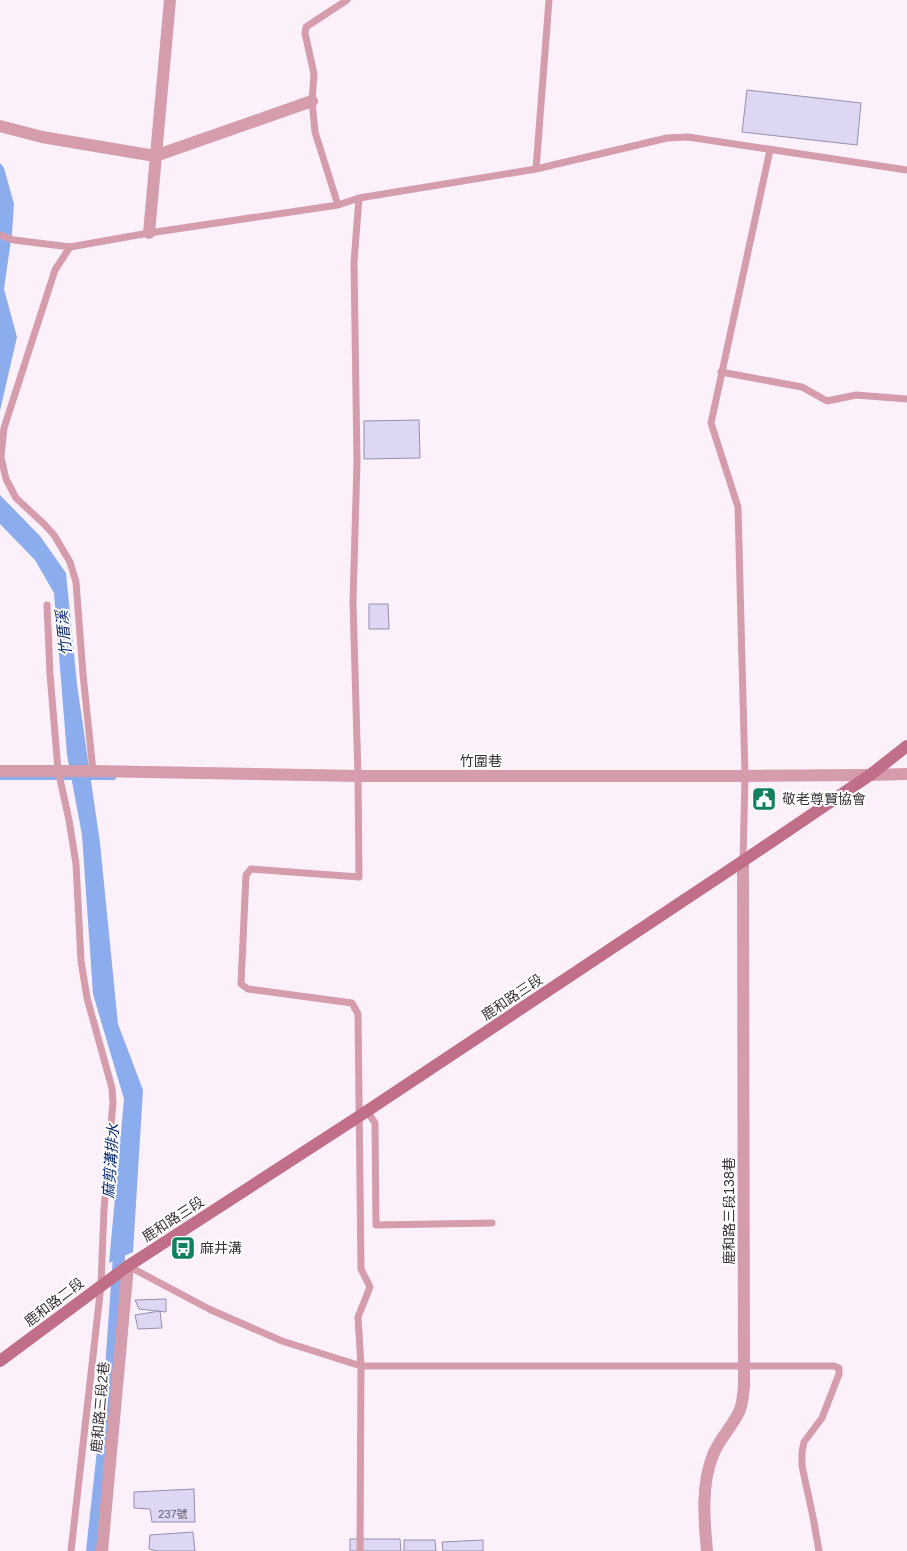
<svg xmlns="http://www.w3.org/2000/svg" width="907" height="1551" font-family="Helvetica,'Noto Sans TC',sans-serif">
<rect width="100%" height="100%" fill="#fcf1fb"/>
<path fill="#8caded" d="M 0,163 L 4,168 L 14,204 L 12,233 L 4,289 L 17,337 L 0,411 Z
M 0,495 L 40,536 L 66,573 L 77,684 L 100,843 L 118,1024 L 143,1090 L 133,1252 L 109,1263 L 124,1099 L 93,994 L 82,835 L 67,755 L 54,593 L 35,560 L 0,524 Z"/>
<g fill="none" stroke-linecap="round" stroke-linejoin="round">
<path stroke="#8caded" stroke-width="4" d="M 0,778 L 76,778
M 86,778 L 114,778"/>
<path stroke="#8caded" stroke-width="12" d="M 92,1551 L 109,1396 L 120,1242"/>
</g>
<path fill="#ddd7f4" stroke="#958eac" d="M 747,90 L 861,103 L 857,145 L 742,132 Z
M 419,420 L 420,458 L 364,459 L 364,421 Z
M 369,604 L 388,604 L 389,629 L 369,629 Z
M 166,1299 L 166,1312 L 139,1309 L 135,1300 Z
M 160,1311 L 162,1328 L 138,1329 L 135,1315 Z
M 194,1489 L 195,1522 L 152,1522 L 150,1509 L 134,1508 L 134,1492 Z
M 193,1532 L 195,1551 L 158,1551 L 149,1549 L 150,1535 Z
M 350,1539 L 400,1539 L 401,1551 L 350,1551 Z
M 404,1540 L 435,1540 L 436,1551 L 404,1551 Z
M 483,1540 L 483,1551 L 443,1551 L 442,1542 Z"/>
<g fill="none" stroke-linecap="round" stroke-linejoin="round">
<path stroke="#d59cac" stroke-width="7" d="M 536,169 L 549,0
M 359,198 L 354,262 L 357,462 L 353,602 L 358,776 L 359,877 L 251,869 L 246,875 L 241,984 L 248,989 L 352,1003 L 358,1014 L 361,1269 L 370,1287 L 358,1317 L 361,1366 L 360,1551
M 338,205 L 315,132 L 312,101 L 314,74 L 305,33 L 306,27 L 347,0
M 0,235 L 14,240 L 70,247 L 149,233 L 338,205 L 359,198 L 536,169 L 667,138 L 688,137 L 907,170
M 70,247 L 55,270 L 4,428 L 1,457 L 6,479 L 16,498 L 44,524 L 54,535 L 70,562 L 76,582 L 83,674 L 93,771
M 721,372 L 802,387 L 827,401 L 856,395 L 907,399
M 47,605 L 50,674 L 58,770 L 69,820 L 76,864 L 81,961 L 87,998 L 112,1088 L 113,1102 L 104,1209 L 101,1285 L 71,1551
M 743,861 L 745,776 L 738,507 L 711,423 L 770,150
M 367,1111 L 375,1123 L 376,1225 L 492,1223
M 128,1266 L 211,1310 L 282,1341 L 361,1366 L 834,1366 L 839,1368 L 839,1374 L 822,1418 L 804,1442 L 802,1452 L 802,1466 L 813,1517 L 819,1551"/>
<path stroke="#d59cac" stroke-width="12" d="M 0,126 L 42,137 L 155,156 L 312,101
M 149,233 L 170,0
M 102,1551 L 128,1266"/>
<path stroke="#d59cac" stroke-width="12" d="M 0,771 L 93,771 L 358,776 L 745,776 L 870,775 L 907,774
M 707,1551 C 704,1520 701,1484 713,1455 C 719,1439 732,1427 739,1412 C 743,1404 743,1394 744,1386 L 743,861"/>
<path stroke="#c16f89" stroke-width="12" d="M 0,1361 L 128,1266 L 358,1117 L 743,861 L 870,775 L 907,746"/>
</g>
<defs>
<symbol id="civic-square" viewBox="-11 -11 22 22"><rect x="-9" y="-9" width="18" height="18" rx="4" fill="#0f815e" stroke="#fff"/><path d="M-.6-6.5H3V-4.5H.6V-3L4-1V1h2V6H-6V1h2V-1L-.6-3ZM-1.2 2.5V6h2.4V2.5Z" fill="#fff"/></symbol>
<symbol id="bus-square" viewBox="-11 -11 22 22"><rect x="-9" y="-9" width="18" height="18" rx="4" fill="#0f815e" stroke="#fff"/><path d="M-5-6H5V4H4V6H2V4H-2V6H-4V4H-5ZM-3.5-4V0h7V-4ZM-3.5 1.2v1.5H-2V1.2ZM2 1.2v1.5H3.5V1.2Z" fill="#fff"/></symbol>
</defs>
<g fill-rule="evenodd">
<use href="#civic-square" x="750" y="785" width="28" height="28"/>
<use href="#bus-square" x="169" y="1234" width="28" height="28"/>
</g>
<g text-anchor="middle" stroke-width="4" stroke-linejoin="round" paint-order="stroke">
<g font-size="11" fill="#635a68">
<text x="173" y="1518">237號</text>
</g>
<g font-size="14" fill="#3a303a" stroke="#fff">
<text x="481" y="766">竹圍巷</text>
<text transform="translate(512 997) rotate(-34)" y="5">鹿和路三段</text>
<text transform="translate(729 1211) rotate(-90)" y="5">鹿和路三段138巷</text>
<text transform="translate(173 1219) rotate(-33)" y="5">鹿和路三段</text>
<text transform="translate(54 1302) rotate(-37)" y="5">鹿和路二段</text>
<text transform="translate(100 1407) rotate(-85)" y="5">鹿和路三段2巷</text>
</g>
<g font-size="14" fill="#3a303a" stroke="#fff" text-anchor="start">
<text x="782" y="804">敬老尊賢協會</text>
<text x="200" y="1253">麻井溝</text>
</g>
<g font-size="15" font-style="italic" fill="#07276f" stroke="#fff">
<text transform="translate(64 633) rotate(-96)" y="5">竹厝溪</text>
<text transform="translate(111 1161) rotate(-86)" y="5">麻剪溝排水</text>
</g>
</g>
</svg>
